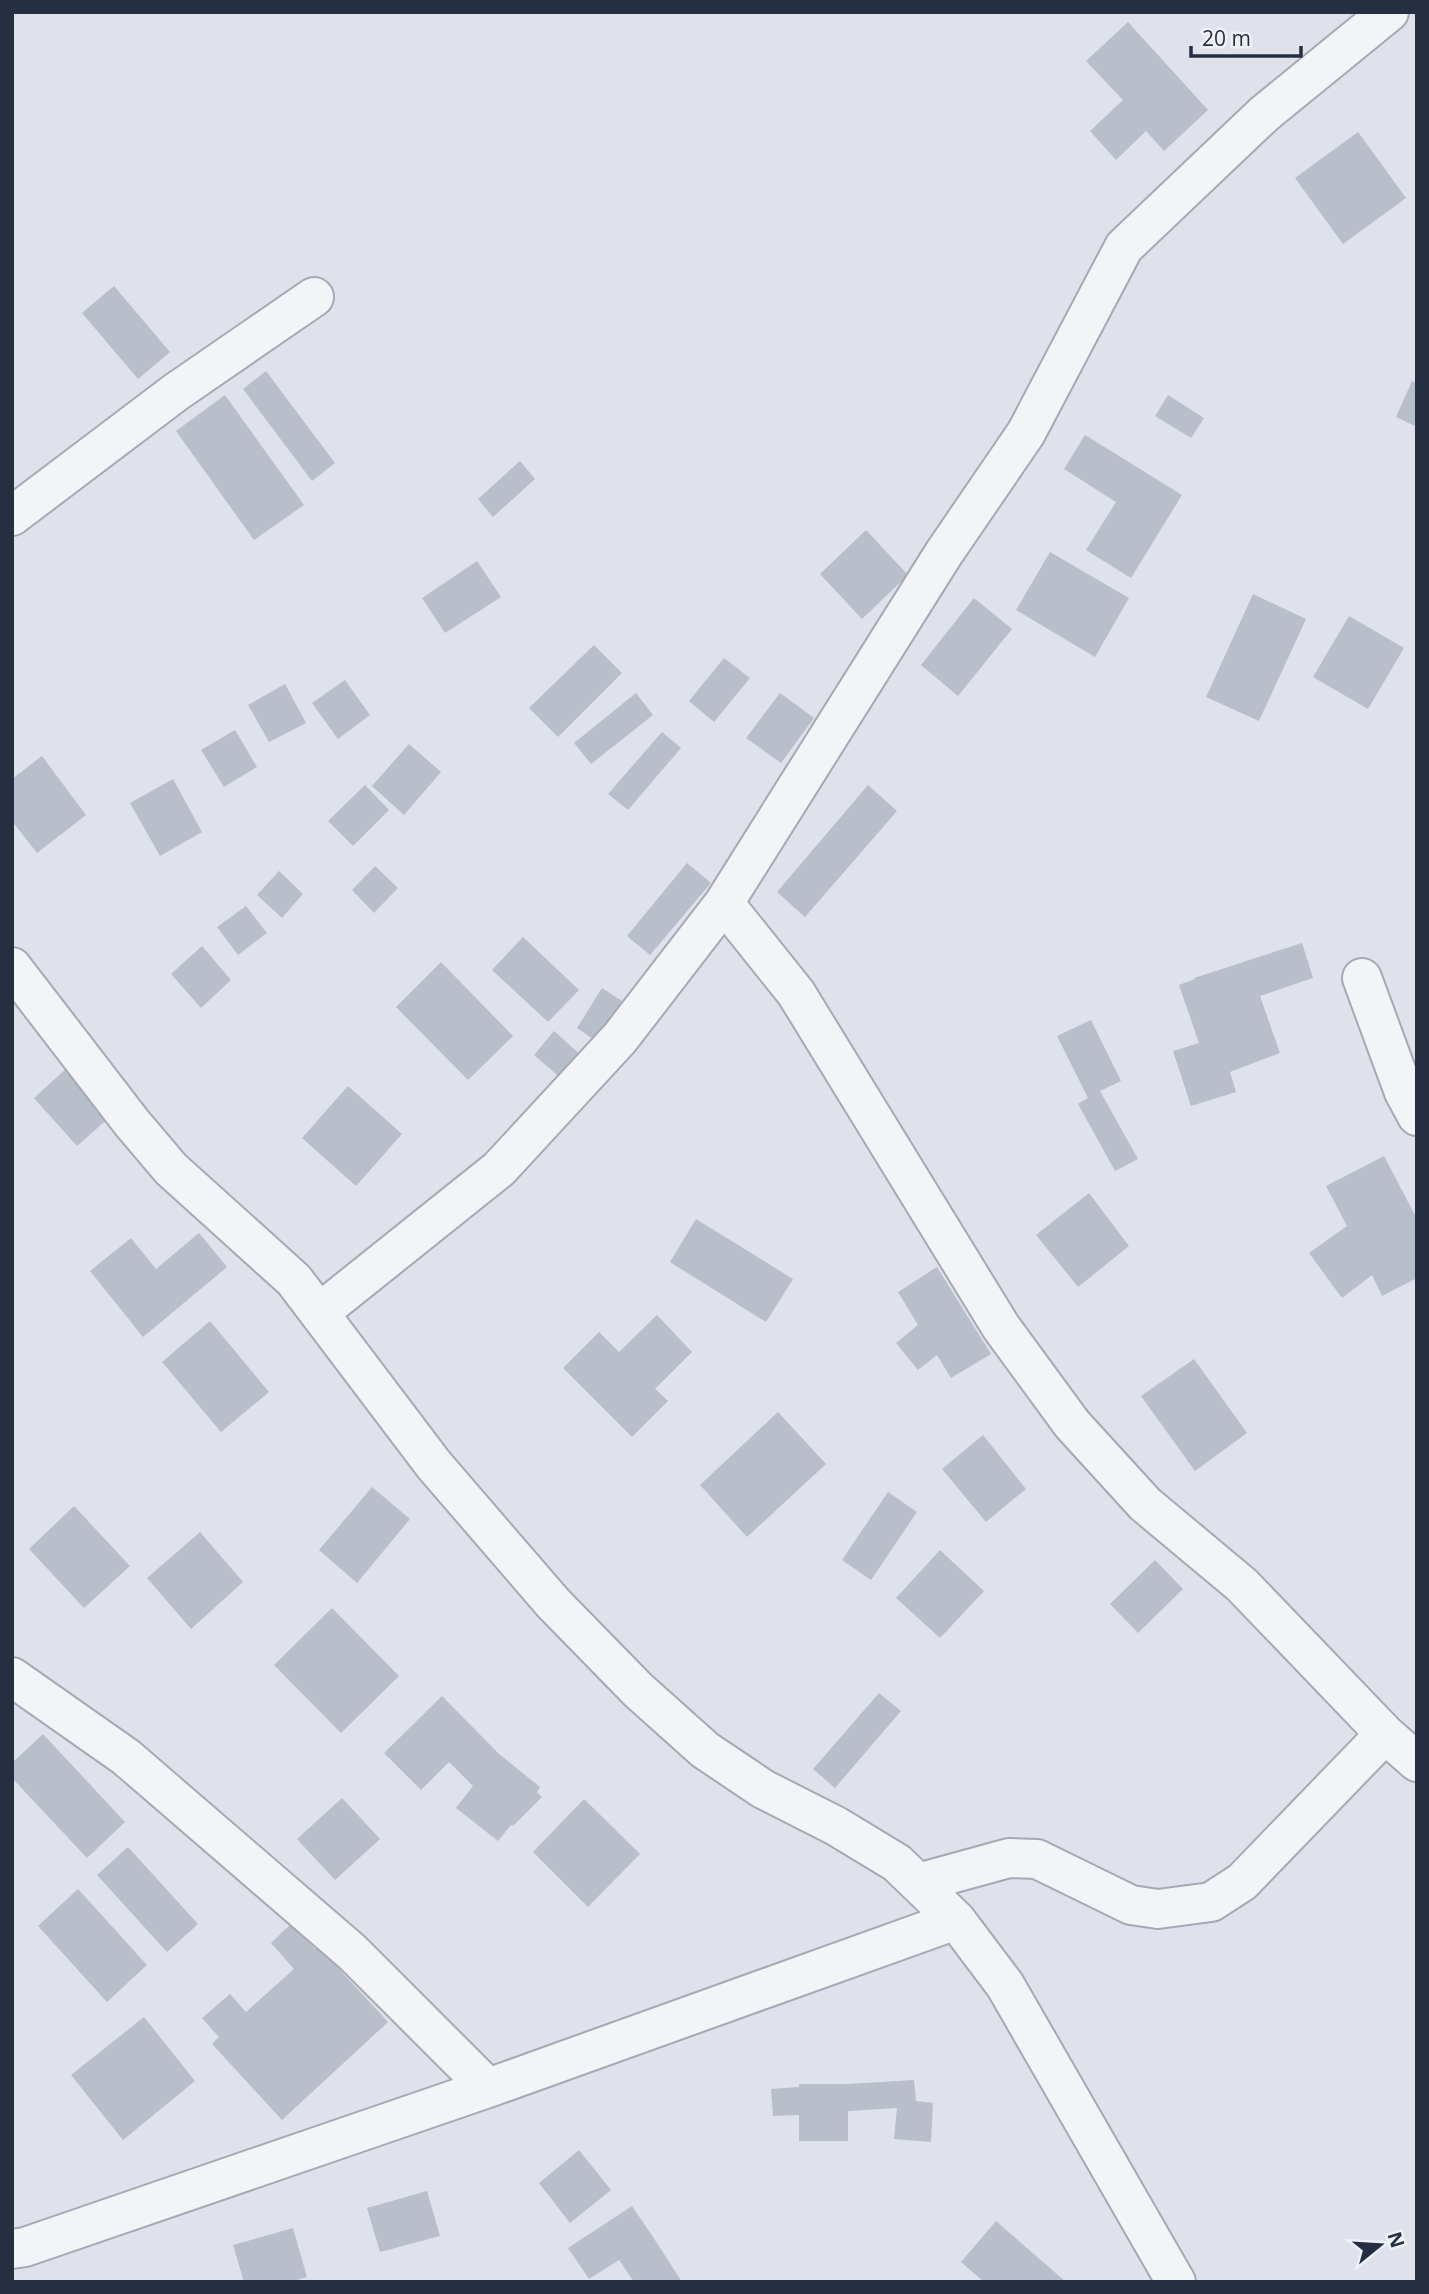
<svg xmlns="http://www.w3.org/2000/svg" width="1429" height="2294" font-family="'Open Sans',sans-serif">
<rect width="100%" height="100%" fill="#dfe2ea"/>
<path fill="#b8beca" d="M 1128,22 L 1208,110 L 1164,151 L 1146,131 L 1116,160 L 1090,131 L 1123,100 L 1086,61 Z
M 1358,132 L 1406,198 L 1343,244 L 1295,178 Z
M 114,286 L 170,352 L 138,379 L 82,313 Z
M 266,371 L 335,463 L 312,481 L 243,389 Z
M 1412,381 L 1417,383 L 1417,427 L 1396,417 Z
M 225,395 L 304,505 L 254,540 L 176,431 Z
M 1168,395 L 1204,418 L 1191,438 L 1155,416 Z
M 1085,435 L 1182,495 L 1131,578 L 1086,550 L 1116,502 L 1064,469 Z
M 520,461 L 535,479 L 493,517 L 478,499 Z
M 866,530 L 908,575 L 862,619 L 820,574 Z
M 1050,552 L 1129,598 L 1095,657 L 1016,610 Z
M 477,561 L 501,597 L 445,633 L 422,598 Z
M 1253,594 L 1306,619 L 1259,721 L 1206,697 Z
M 974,598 L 1012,629 L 958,696 L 921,665 Z
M 1349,616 L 1404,648 L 1368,709 L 1313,677 Z
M 594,645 L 622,673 L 558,737 L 529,708 Z
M 724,658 L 750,678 L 714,722 L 689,701 Z
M 345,680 L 370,715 L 338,739 L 312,703 Z
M 285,684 L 306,723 L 269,742 L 248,705 Z
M 636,693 L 653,715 L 591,764 L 574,743 Z
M 780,693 L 814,718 L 781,763 L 746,738 Z
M 235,730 L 257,767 L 224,787 L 201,750 Z
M 662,732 L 681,748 L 628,810 L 608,794 Z
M 409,744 L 441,772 L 404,815 L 372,786 Z
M 42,756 L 86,815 L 37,853 L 12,821 L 12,779 Z
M 173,779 L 202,832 L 160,856 L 130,803 Z
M 365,785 L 389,810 L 353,846 L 328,821 Z
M 868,785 L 897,811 L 805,917 L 777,892 Z
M 687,863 L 711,883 L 650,955 L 627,936 Z
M 375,866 L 398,888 L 374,913 L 352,890 Z
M 279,871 L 303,894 L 282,918 L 257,895 Z
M 246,906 L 267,933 L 238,955 L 217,927 Z
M 523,937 L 579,990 L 548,1022 L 492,970 Z
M 1302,943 L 1313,978 L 1260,996 L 1280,1053 L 1230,1072 L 1236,1092 L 1191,1106 L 1173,1051 L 1199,1043 L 1179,985 L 1195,979 L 1194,978 Z
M 202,946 L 231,980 L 201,1008 L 171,974 Z
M 441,962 L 513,1036 L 468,1080 L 396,1007 Z
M 602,988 L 622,1001 L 596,1041 L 577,1028 Z
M 1091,1020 L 1121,1081 L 1100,1091 L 1138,1159 L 1115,1171 L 1078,1104 L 1088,1098 L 1057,1036 Z
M 554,1031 L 583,1057 L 563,1080 L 534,1055 Z
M 68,1067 L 111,1116 L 77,1146 L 34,1098 Z
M 348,1086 L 402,1134 L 356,1186 L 302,1138 Z
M 1384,1156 L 1417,1219 L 1417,1278 L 1382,1296 L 1372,1275 L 1342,1298 L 1309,1253 L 1347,1226 L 1326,1186 Z
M 1089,1193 L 1129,1246 L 1078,1287 L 1036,1235 Z
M 696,1219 L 793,1279 L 766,1322 L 670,1262 Z
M 199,1233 L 227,1267 L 143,1337 L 90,1271 L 131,1238 L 156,1269 Z
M 937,1267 L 991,1354 L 951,1378 L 937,1355 L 918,1370 L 896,1343 L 918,1325 L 898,1292 Z
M 657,1315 L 692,1352 L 655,1389 L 668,1401 L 632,1437 L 563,1368 L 599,1332 L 619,1352 Z
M 210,1321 L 269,1392 L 221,1432 L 162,1362 Z
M 1194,1359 L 1247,1433 L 1195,1471 L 1141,1396 Z
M 778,1412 L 826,1464 L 747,1537 L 700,1485 Z
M 983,1435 L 1026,1489 L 986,1522 L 942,1469 Z
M 372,1487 L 410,1519 L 357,1583 L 319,1550 Z
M 888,1492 L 917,1512 L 871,1580 L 842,1560 Z
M 74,1506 L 130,1566 L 84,1608 L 29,1549 Z
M 200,1532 L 243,1582 L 191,1629 L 147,1578 Z
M 940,1550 L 984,1591 L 940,1638 L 896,1598 Z
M 1155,1560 L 1183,1589 L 1138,1633 L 1110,1604 Z
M 332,1608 L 399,1676 L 341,1733 L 274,1665 Z
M 879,1693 L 901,1711 L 835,1788 L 813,1769 Z
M 442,1696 L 499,1754 L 540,1787 L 537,1792 L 542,1797 L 513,1826 L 511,1825 L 498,1841 L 456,1808 L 473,1786 L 449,1762 L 421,1790 L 384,1753 Z
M 43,1734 L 125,1822 L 87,1858 L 12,1778 L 12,1763 Z
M 342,1798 L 380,1839 L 335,1880 L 297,1839 Z
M 584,1799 L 640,1854 L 588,1907 L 533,1852 Z
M 128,1847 L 198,1924 L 167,1952 L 97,1875 Z
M 78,1889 L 147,1965 L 107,2002 L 38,1926 Z
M 292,1923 L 315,1949 L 318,1946 L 388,2022 L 282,2120 L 212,2044 L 219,2037 L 202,2018 L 230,1994 L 246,2012 L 294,1969 L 271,1943 Z
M 144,2017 L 195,2081 L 123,2140 L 71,2075 Z
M 914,2080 L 916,2101 L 933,2103 L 931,2142 L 894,2139 L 897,2108 L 848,2111 L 848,2141 L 799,2141 L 799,2115 L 773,2116 L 771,2089 L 799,2087 L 799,2084 L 848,2084 Z
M 579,2150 L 611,2190 L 570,2223 L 539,2183 Z
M 427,2191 L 440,2236 L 380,2252 L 367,2208 Z
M 632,2206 L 653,2237 L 682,2282 L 634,2282 L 619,2260 L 589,2279 L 568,2248 Z
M 996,2221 L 1066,2282 L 984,2282 L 961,2262 Z
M 293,2228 L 307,2277 L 290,2282 L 244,2282 L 233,2245 Z"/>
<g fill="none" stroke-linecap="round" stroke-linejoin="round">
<defs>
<path id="minor" d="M 12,516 L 176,392 L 314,297
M 724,903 L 796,993 L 1001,1327 L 1072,1424 L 1145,1504 L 1242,1585 L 1385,1734 L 1417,1762
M 12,967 L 132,1123 L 171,1169 L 294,1280 L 434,1465 L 553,1603 L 638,1690 L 705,1750 L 763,1789 L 836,1826 L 897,1863 L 956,1920 L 1005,1985 L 1176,2282
M 1362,978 L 1404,1092 L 1417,1116
M 319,1313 L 499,1169 L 620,1038 L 724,903 L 944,553 L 1026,433 L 1124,247 L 1264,114 L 1389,12
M 12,1677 L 126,1757 L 352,1952 L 488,2088
M 918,1883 L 1009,1858 L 1037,1859 L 1131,1905 L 1158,1909 L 1211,1902 L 1242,1882 L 1385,1734
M 12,2249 L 25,2247 L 488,2088 L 956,1920"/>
</defs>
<use href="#minor" stroke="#a4a9b4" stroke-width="42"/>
<use href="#minor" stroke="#f2f4f7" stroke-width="38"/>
</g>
<rect width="1429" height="2294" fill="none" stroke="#262f42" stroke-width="28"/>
<g transform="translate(1380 2245) rotate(72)" stroke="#eef2f7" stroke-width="5" paint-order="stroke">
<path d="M0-5L12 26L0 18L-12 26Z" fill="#262f42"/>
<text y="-10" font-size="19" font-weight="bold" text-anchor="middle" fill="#262f42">N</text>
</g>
<path d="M1191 46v10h110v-10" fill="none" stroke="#262f42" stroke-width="3.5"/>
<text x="1202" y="46" font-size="21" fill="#262f42" stroke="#eef2f7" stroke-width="5" paint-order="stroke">20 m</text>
</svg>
